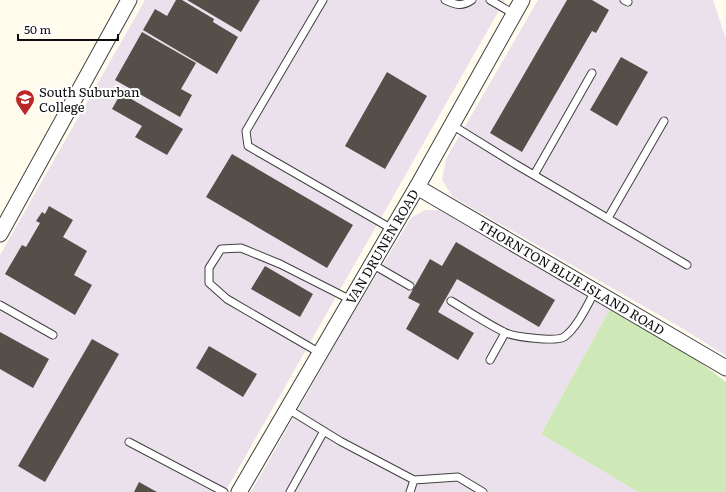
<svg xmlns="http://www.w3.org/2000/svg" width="726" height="492" font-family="Literata,serif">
<rect width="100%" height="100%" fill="#fffced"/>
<path fill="#ebe1ec" d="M 145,0 L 505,0 L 225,492 L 0,492 L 0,255 Z
M 538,0 L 713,0 L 726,39 L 726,356 L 680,327 L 453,197 L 442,180 L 446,159 Z
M 425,210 L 439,210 L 610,309 L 541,434 L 638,492 L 251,492 L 348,322 L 411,218 Z"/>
<path fill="#cee9b7" d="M 610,309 L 693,357 L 726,382 L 726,492 L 638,492 L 541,434 Z"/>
<path fill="#554f49" d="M 176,0 L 182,0 L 214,19 L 213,22 L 238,37 L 217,74 L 143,30 L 155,9 L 167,16 Z
M 187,0 L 260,0 L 241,32 Z
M 567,0 L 592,0 L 609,10 L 596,33 L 592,31 L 522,152 L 490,133 Z
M 142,32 L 196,63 L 181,89 L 192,95 L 180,117 L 115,80 Z
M 621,57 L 648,72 L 617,126 L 590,110 Z
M 387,72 L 427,96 L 385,169 L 345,146 Z
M 121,93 L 183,129 L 167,155 L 135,137 L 142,126 L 112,109 Z
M 232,154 L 353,225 L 327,268 L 206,197 Z
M 49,206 L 73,220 L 63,237 L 87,251 L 74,275 L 92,285 L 75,315 L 5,274 L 22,245 L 26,247 L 40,223 L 36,221 L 42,212 L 45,214 Z
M 456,242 L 555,300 L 539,327 L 457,279 L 438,312 L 474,333 L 458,360 L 406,329 L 420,304 L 408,298 L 430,259 L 442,266 Z
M 265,266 L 313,294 L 300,317 L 251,289 Z
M 0,332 L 49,359 L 33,388 L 0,369 Z
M 92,339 L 119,354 L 45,482 L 18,466 Z
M 209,346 L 257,374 L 243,397 L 196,368 Z
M 139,482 L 157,492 L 134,492 Z"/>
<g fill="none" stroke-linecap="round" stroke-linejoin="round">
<defs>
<path id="lane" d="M 323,0 L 246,131 L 248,146 L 392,229
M 445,0 C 456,5 462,7 472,0
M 490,0 L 514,14
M 624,0 L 628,2
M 452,125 L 515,164 L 687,265
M 534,175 L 592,73
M 608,218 L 664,121
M 372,264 L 410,286
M 451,301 C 468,311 486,323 504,332 C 513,337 556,342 564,337 C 577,328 588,304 595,291
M 0,305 L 53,335
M 320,353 L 227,299 L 209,283 L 209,268 L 221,249 L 241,248 L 280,264 L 351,300
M 490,360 L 505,333
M 288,409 L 340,441 L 414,480 L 410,492
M 129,442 L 224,492
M 414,480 L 458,477 L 483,492
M 290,492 L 324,431"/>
<g id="street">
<path id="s1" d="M 417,187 L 726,368"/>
<path d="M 0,234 L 129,0"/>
<path id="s2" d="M 239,492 L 417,187 L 522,0"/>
</g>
</defs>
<use href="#lane" stroke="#404040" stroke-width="9"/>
<use href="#street" stroke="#404040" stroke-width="17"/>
<use href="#lane" stroke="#fff" stroke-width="7"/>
<use href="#street" stroke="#fff" stroke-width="15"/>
</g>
<defs>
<symbol id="university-pin" viewBox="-11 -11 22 30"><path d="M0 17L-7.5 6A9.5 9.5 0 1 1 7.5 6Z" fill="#bc2826" stroke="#fff"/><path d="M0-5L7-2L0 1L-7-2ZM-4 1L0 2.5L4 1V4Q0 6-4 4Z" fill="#fff"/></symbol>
</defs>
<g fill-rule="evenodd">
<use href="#university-pin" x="14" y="88" width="22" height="30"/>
</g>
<g text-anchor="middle" stroke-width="4" stroke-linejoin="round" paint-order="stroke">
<g font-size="13" fill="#0d0d0d" stroke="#fff" text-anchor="start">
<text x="39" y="97">South Suburban<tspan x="39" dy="15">College</tspan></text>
</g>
<g font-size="13" fill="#0d0d0d" stroke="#fff">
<text dy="5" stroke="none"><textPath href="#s2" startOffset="284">VAN DRUNEN ROAD</textPath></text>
<text dy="5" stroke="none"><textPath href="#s1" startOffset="179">THORNTON BLUE ISLAND ROAD</textPath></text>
</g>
</g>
<path d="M18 34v6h100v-6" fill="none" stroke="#0d0d0d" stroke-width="2"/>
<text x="24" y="34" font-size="12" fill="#0d0d0d" stroke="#ffffff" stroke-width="3" paint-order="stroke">50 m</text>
</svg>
